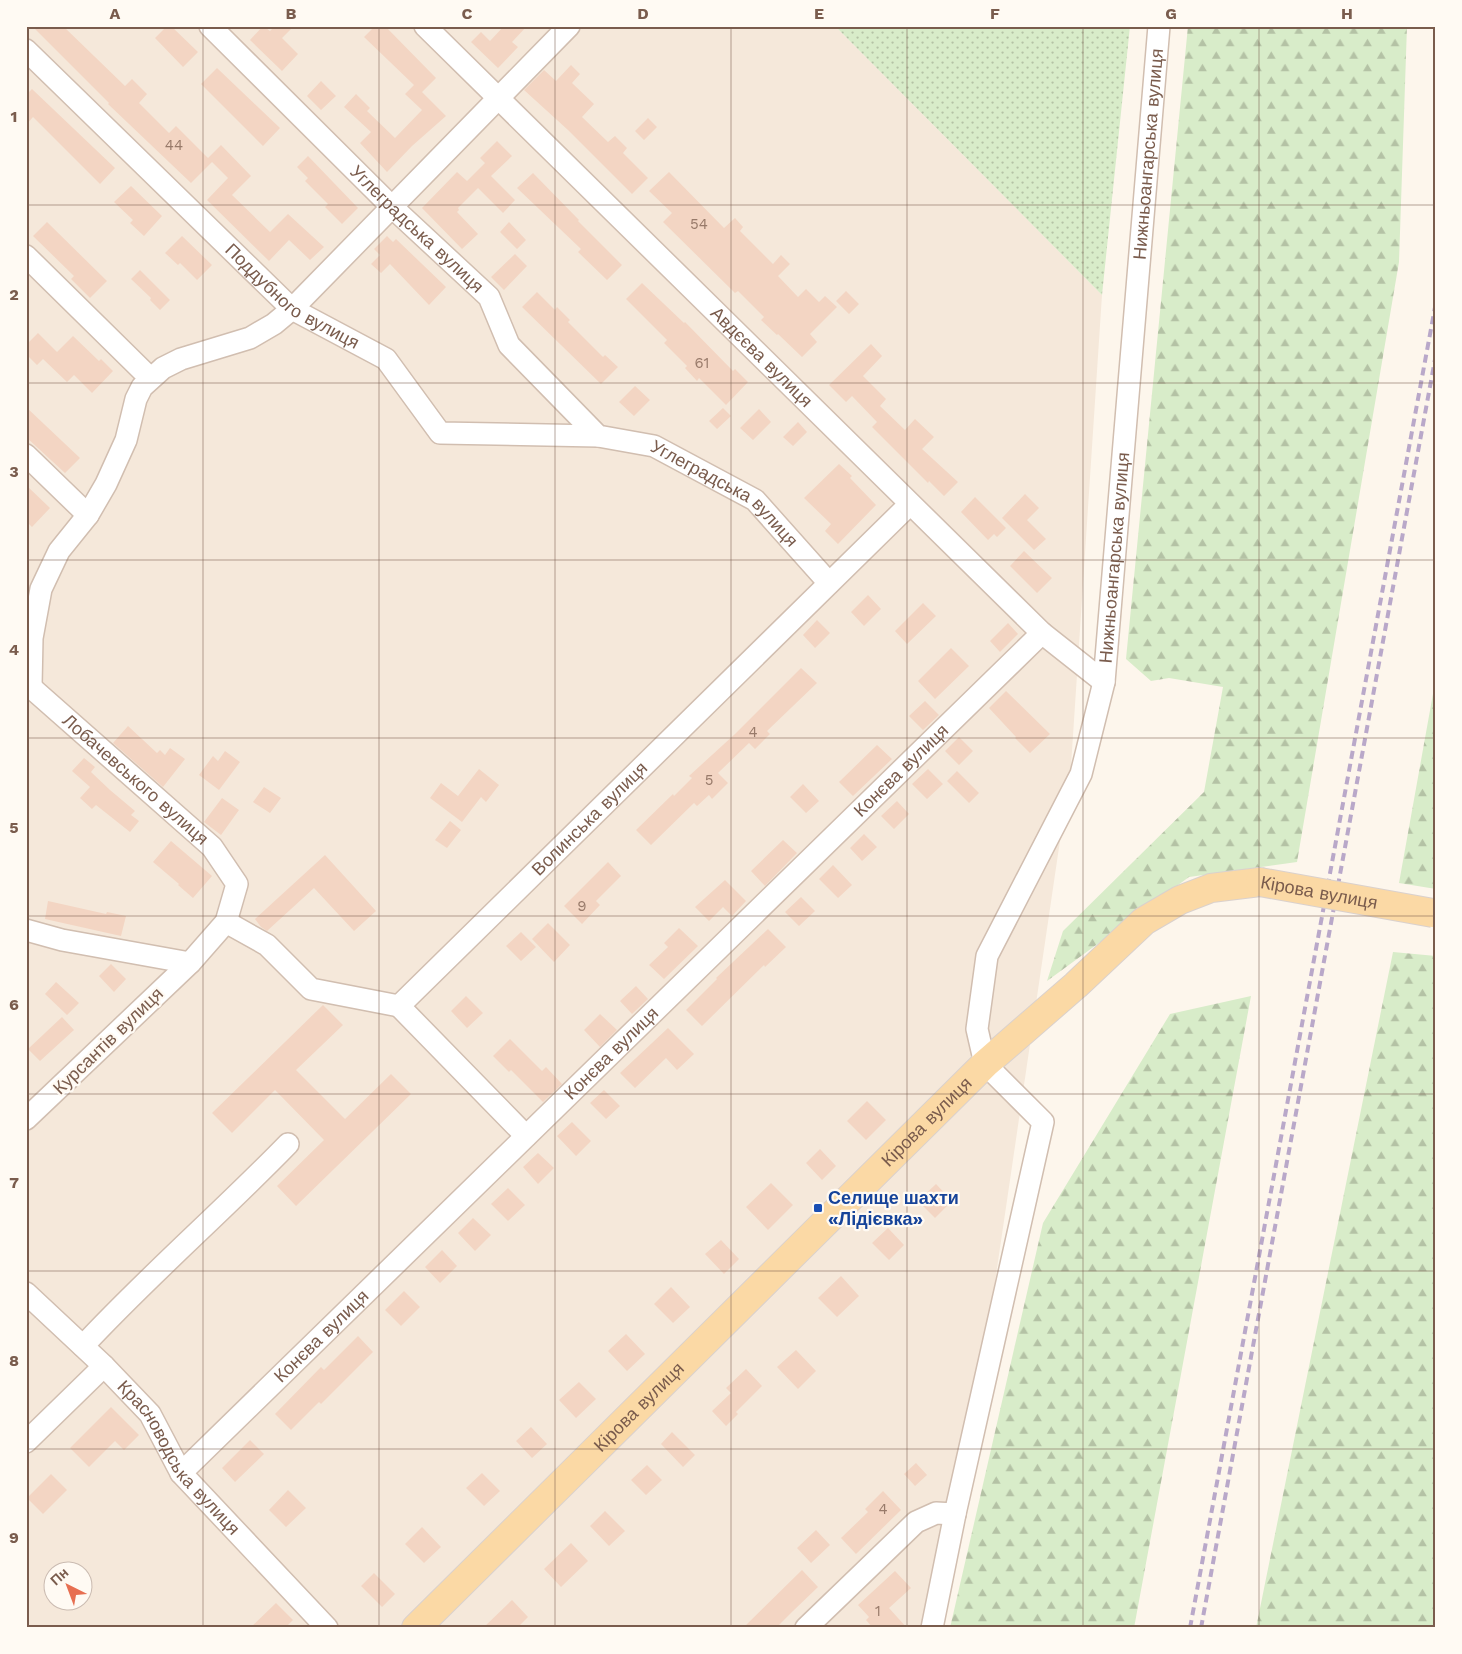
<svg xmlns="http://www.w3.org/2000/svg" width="1462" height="1654" font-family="'Work Sans',sans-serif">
<defs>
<pattern id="grass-dots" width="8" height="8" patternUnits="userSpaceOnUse" patternTransform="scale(1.25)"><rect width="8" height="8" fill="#d8ecc9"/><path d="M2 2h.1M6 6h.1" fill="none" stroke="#b4c2a5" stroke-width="1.8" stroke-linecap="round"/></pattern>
<pattern id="forest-firs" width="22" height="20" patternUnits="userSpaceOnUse" patternTransform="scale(1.25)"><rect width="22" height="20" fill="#d8ecc9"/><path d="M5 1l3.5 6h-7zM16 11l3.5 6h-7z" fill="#b4c2a5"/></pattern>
</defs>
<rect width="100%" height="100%" fill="#fdf6ec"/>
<path fill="#f5e8da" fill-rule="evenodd" d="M 26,26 L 835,26 L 1102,295 L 1071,766 L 944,1628 L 26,1628 ZM 52,1572 L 82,1572 L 82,1602 L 52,1602 Z"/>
<path fill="url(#grass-dots)" d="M 835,26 L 1130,26 L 1102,295 Z"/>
<path fill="url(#forest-firs)" d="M 1188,26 L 1407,26 L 1399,262 L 1297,862 L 1189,877 L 1047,981 L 1063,931 L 1204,792 L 1223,687 L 1169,678 L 1151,681 L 1126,659 Z
M 1436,677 L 1436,889 L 1399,883 Z
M 1393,952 L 1436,956 L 1436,1628 L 1256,1628 Z
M 1251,996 L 1134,1628 L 950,1628 L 1043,1223 L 1170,1014 Z"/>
<path fill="#f3d5c3" d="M 32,26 L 63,26 L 125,86 L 132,79 L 147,94 L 139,103 L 169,133 L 176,126 L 208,158 L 221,145 L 251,176 L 232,195 L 270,232 L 288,214 L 324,247 L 310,260 L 289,240 L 269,261 L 207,200 L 228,178 L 212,162 L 191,183 L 108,104 L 109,103 Z
M 167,26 L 171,26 L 198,52 L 183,67 L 155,38 Z
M 263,26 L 270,31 L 275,26 L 294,26 L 282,38 L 298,54 L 282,71 L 250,40 Z
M 375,26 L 385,26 L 436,78 L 422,92 L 446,116 L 412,146 L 387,172 L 360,143 L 371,132 L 344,107 L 356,94 L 370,108 L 367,111 L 395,138 L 422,110 L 405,94 L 414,85 L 364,37 Z
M 504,26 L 527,26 L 512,42 L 518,47 L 498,68 L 471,42 L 481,32 L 490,41 Z
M 571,65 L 580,74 L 572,83 L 594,104 L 582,117 L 608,142 L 615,136 L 627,148 L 623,153 L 648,178 L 632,194 L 568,130 L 524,90 L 544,70 L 556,81 Z
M 217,68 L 280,128 L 263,146 L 201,84 Z
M 321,81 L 336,96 L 321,110 L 307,96 Z
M 32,89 L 115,168 L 100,184 L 33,117 L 26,125 L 26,95 Z
M 648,118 L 657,127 L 644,140 L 635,131 Z
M 497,141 L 512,156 L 491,176 L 515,200 L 503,213 L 478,188 L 458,208 L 459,210 L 457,212 L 478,234 L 462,249 L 422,208 L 457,172 L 467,181 L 485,163 L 480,158 Z
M 308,156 L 358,208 L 342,224 L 325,207 L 328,204 L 305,181 L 308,178 L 297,167 Z
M 669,172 L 724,228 L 735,218 L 743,227 L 740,231 L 773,264 L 781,255 L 790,264 L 778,276 L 798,297 L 806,289 L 819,302 L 825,296 L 837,307 L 810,334 L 817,342 L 802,357 L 778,334 L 777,335 L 761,320 L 764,317 L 738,291 L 735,293 L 663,222 L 672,213 L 649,191 Z
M 533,173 L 579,220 L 578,221 L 622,265 L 607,280 L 578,252 L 581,249 L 517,188 Z
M 131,186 L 162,216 L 144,236 L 130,223 L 133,220 L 114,202 Z
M 47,222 L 107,281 L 90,298 L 71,279 L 74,276 L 33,236 Z
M 509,222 L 526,240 L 517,249 L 500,232 Z
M 182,236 L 212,265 L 197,280 L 180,263 L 178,265 L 165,253 Z
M 387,236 L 393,242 L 396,239 L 446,287 L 429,305 L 390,264 L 381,273 L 371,264 L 380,255 L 374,249 Z
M 515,254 L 527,266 L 504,290 L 491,277 Z
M 140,270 L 170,300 L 160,310 L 150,300 L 151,298 L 131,279 Z
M 642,283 L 684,323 L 685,322 L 733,371 L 735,369 L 748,382 L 726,405 L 699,378 L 697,381 L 685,368 L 687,366 L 664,343 L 667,340 L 626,299 Z
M 846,291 L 859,304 L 849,314 L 836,301 Z
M 537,292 L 555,310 L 557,307 L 570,320 L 568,322 L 603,357 L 605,355 L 618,367 L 601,384 L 522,307 Z
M 38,333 L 57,352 L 73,336 L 99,361 L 101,359 L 113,371 L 92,393 L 74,375 L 67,382 L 43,359 L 37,365 L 26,354 L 26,345 Z
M 871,344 L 882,356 L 863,376 L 886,399 L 880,406 L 905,430 L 915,419 L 934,437 L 922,449 L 958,482 L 944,496 L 929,481 L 928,483 L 872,427 L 877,422 L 852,396 L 846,402 L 829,385 Z
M 635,386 L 650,400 L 634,416 L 619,402 Z
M 26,407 L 80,458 L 65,473 L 26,437 Z
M 723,408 L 731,416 L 717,429 L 709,421 Z
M 759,409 L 771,422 L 753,440 L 740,428 Z
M 798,422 L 807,432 L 793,446 L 783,437 Z
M 839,464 L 852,476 L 850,478 L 876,505 L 838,544 L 825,531 L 831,524 L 804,498 Z
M 26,485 L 50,508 L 32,527 L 26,521 Z
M 1025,494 L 1039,508 L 1027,520 L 1046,539 L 1034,550 L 1002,518 Z
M 975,497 L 1006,528 L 997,537 L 994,534 L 988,540 L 961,512 Z
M 1024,551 L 1052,578 L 1037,593 L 1010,566 Z
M 868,595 L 881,609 L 864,626 L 851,612 Z
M 923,603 L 936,616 L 907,644 L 895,631 Z
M 817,620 L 830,633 L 815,648 L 803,635 Z
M 1008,623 L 1018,634 L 1000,652 L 990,641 Z
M 951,648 L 969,666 L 935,699 L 918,681 Z
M 801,668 L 817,683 L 767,731 L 770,734 L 755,749 L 749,743 L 718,773 L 728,783 L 712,799 L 709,795 L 697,806 L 694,803 L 651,845 L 636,830 L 673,794 L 674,796 L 692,778 L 689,776 L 735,734 Z
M 1006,691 L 1050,734 L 1030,753 L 1015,738 L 1016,737 L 989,708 Z
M 925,701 L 939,715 L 923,730 L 909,716 Z
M 128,726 L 157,753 L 160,750 L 165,755 L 170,748 L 185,759 L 163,787 L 113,743 Z
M 959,737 L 973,751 L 959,765 L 945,751 Z
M 877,745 L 892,759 L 853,796 L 839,782 Z
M 225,751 L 240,762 L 219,790 L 199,775 L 213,756 L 218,761 Z
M 84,758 L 95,767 L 91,772 L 110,790 L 135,811 L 131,815 L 139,821 L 130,832 L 96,805 L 92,809 L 80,798 L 90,787 L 72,771 Z
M 479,769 L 499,785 L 486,802 L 481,797 L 462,822 L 430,798 L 441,783 L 458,796 Z
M 928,769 L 943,784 L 927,799 L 912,784 Z
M 957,771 L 979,793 L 969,803 L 947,781 Z
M 803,784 L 819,801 L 806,813 L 790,797 Z
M 264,787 L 281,798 L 270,813 L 253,802 Z
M 222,798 L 239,810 L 221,835 L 204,822 Z
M 897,801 L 909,814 L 894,829 L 881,816 Z
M 450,821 L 461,830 L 447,848 L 435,840 Z
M 864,834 L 877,847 L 862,861 L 850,848 Z
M 783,840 L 797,853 L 765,886 L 751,871 Z
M 171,841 L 212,876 L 193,898 L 178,885 L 179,884 L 153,862 Z
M 325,855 L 376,911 L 354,931 L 314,888 L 267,931 L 261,927 L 255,919 Z
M 608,862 L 621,876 L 596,901 L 600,905 L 582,924 L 564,906 Z
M 833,865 L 852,885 L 838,898 L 819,879 Z
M 725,880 L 746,901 L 732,916 L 723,907 L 709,921 L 695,907 Z
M 801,897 L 815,911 L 799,926 L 785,912 Z
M 48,901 L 106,914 L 107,912 L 126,916 L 121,936 L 45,919 Z
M 548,923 L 570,945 L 554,962 L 532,939 Z
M 679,928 L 698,946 L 664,979 L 649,965 L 668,947 L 664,943 Z
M 768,929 L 786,947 L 765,967 L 764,965 L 702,1026 L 686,1010 L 717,979 L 716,978 Z
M 521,932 L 536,947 L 521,961 L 506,946 Z
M 111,964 L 126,979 L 114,992 L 99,976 Z
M 56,982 L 79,1003 L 67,1015 L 45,994 Z
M 636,986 L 648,999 L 632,1014 L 620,1001 Z
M 466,996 L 483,1013 L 467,1028 L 451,1011 Z
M 323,1005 L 343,1025 L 296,1070 L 345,1119 L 391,1074 L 411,1094 L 296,1206 L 277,1186 L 324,1140 L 275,1090 L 232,1133 L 212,1113 Z
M 600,1014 L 617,1030 L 600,1047 L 584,1030 Z
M 62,1017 L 74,1030 L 40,1061 L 28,1049 Z
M 668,1028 L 694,1054 L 677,1070 L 666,1058 L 635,1088 L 620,1073 Z
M 510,1039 L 542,1071 L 546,1067 L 562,1084 L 543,1102 L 511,1070 L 509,1072 L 493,1056 Z
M 604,1090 L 620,1106 L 606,1119 L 590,1103 Z
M 867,1101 L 886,1120 L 866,1140 L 847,1121 Z
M 572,1122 L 591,1141 L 576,1156 L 557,1136 Z
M 820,1149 L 836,1166 L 822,1180 L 806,1163 Z
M 538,1153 L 554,1168 L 538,1184 L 523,1167 Z
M 771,1183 L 793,1205 L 768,1230 L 746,1207 Z
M 936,1184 L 952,1201 L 935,1218 L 918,1201 Z
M 508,1188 L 525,1205 L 508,1221 L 491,1204 Z
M 473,1218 L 491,1235 L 475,1251 L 458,1233 Z
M 888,1228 L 904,1245 L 889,1260 L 872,1243 Z
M 721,1240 L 739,1259 L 724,1274 L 705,1254 Z
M 442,1250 L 457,1266 L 440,1283 L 425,1267 Z
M 841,1276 L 859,1296 L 837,1317 L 818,1298 Z
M 671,1287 L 690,1307 L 673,1323 L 654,1304 Z
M 404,1291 L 420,1307 L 401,1326 L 385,1310 Z
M 626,1334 L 645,1354 L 627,1371 L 608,1351 Z
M 358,1336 L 373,1352 L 321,1404 L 319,1402 L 291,1430 L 275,1414 L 321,1367 L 324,1370 Z
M 796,1350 L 816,1371 L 798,1389 L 777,1367 Z
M 746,1369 L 762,1386 L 736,1412 L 738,1414 L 726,1426 L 712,1411 L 731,1393 L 726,1388 Z
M 579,1382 L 596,1399 L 576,1418 L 559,1400 Z
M 111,1407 L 139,1435 L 124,1450 L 115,1441 L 89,1467 L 70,1448 Z
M 531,1427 L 547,1444 L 532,1458 L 516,1441 Z
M 672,1432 L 695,1455 L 683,1467 L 661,1444 Z
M 250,1440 L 264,1454 L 235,1482 L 222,1468 Z
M 916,1463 L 927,1475 L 915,1486 L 904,1474 Z
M 647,1465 L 662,1480 L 646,1495 L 631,1480 Z
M 482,1473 L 500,1491 L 484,1506 L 466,1488 Z
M 51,1474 L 67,1490 L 43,1514 L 27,1498 Z
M 288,1490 L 306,1508 L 286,1527 L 269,1510 Z
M 883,1491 L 901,1510 L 856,1554 L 841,1538 L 868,1512 L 865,1509 Z
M 605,1511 L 625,1531 L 609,1546 L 590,1526 Z
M 422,1527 L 441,1547 L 424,1563 L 405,1544 Z
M 816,1530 L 830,1545 L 811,1563 L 797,1548 Z
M 571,1543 L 588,1561 L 561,1587 L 544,1569 Z
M 802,1570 L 818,1587 L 793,1611 L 776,1628 L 743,1628 Z
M 895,1571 L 911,1588 L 889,1608 L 907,1628 L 873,1628 L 866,1620 L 869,1617 L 858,1605 Z
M 374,1573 L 395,1594 L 382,1607 L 361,1586 Z
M 512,1600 L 528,1617 L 517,1628 L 483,1628 Z
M 276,1603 L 293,1620 L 285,1628 L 250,1628 Z"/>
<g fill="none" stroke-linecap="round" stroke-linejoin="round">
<defs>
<g id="minor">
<path id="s1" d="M 210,26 L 392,207 L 489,297 L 509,345 L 598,436 L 654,446 L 755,500 L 829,583"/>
<path id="s2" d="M 425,26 L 1042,633 L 1104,682"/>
<path id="s3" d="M 26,50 L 292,309 L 386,359 L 440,433 L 598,436"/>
<path d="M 26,256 L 150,378"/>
<path d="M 26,455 L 88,515"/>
<path id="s4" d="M 26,683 L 212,847 L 237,884 L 226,922 L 190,963 L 26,1119"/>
<path d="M 31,686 L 32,638 L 41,589 L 59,551 L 88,515 L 106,484 L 126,440 L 136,399 L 142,387 L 163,368 L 181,359 L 250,338 L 274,324 L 292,309 L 569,26"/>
<path d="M 226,922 L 267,945 L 311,989 L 399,1006"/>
<path d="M 26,930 L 62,940 L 190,963"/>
<path id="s5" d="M 526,1136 L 399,1006 L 910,504"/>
<path id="s6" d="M 26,1293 L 104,1366 L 150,1414 L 181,1473 L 327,1628"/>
<path d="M 83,1346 C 148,1276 221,1213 288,1144"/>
<path d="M 26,1442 L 104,1366"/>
<path id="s7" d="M 181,1473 L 1042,633"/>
<path d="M 806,1628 L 916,1522 L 936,1513 L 955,1514"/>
<path id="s8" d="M 932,1628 L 955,1514 L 1043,1122 L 985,1064 L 977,1029 L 987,956 L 1081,774 L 1104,682 L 1159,26"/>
</g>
<g id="major">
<path id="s9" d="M 416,1628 L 985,1064 L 1076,985 L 1144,921 L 1180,900 L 1211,888 L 1260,882"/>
</g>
</defs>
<use href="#minor" stroke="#d1beb0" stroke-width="24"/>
<use href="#major" stroke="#dad1cd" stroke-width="30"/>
<use href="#minor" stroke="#fff" stroke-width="21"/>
<use href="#major" stroke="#fbd9a5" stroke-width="28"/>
<path stroke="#b9a8c9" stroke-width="4" stroke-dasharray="8 5" stroke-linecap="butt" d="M 1190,1628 L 1436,302
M 1201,1628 L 1436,354"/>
<defs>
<g id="major-bridge">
<path id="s10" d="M 1260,882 L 1433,913"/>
</g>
</defs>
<use href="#major-bridge" stroke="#dad1cd" stroke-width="30" stroke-linecap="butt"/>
<use href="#major-bridge" stroke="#fbd9a5" stroke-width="28"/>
</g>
<path fill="none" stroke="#7a5c4d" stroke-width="1" stroke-opacity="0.55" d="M 203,26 L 203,1628M 379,26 L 379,1628M 555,26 L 555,1628M 731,26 L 731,1628M 907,26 L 907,1628M 1083,26 L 1083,1628M 1259,26 L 1259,1628M 26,205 L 1436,205M 26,383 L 1436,383M 26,560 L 1436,560M 26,738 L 1436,738M 26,916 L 1436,916M 26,1094 L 1436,1094M 26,1271 L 1436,1271M 26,1449 L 1436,1449"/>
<rect fill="#1a4fb4" stroke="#fffaf3" stroke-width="2" x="813" y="1203" width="10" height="10" rx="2.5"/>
<g text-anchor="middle" stroke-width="4.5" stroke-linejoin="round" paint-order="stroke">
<g font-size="15" fill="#987a6a">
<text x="174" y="150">44</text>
<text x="699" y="229">54</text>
<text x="702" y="368">61</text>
<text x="753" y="737">4</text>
<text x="709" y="785">5</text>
<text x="582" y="911">9</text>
<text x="883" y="1514">4</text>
<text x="878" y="1616">1</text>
</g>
<g font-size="18" fill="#7a5c4d" stroke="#fffaf3">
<text dy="6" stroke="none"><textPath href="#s8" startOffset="1539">Нижньоангарська вулиця</textPath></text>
<text dy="6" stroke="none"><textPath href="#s1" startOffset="290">Углеградська вулиця</textPath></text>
<text dy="6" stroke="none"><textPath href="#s3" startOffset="364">Поддубного вулиця</textPath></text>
<text dy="6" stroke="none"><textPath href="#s2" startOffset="472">Авдєєва вулиця</textPath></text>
<text dy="6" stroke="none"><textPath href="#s1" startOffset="711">Углеградська вулиця</textPath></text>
<text dy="6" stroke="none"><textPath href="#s8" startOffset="1134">Нижньоангарська вулиця</textPath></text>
<text dy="6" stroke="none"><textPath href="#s7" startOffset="1006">Конєва вулиця</textPath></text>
<text dy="6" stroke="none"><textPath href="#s4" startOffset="146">Лобачевського вулиця</textPath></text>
<text dy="6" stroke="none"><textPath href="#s5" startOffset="449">Волинська вулиця</textPath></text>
<text dy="6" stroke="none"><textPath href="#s10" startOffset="60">Кірова вулиця</textPath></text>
<text transform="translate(108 1041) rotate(-44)" y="6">Курсантів вулиця</text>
<text dy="6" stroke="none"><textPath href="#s7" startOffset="601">Конєва вулиця</textPath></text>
<text dy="6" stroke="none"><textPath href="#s9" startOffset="719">Кірова вулиця</textPath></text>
<text dy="6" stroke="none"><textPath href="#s7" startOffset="196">Конєва вулиця</textPath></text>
<text dy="6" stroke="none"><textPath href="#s9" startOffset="314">Кірова вулиця</textPath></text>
<text dy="6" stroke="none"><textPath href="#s6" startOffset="226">Красноводська вулиця</textPath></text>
</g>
<g font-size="18" font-weight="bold" fill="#164399" stroke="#fffaf3" text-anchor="start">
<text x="828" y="1204">Селище шахти<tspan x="828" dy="21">«Лідієвка»</tspan></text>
</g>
</g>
<rect width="1462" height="1654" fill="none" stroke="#fffaf3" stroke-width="55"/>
<g transform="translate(68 1586) rotate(318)"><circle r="24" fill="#fffaf3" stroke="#cabbb1"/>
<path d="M0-4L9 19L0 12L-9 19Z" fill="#e76f51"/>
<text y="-8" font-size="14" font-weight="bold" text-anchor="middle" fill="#7a5c4d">Пн</text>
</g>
<rect x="28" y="28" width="1406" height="1598" fill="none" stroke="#7a5c4d" stroke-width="2"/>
<g font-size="16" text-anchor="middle" font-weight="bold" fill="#7a5c4d">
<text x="115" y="19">A</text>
<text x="291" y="19">B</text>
<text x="467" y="19">C</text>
<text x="643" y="19">D</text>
<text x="819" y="19">E</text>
<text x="995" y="19">F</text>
<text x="1171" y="19">G</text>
<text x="1347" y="19">H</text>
<text x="14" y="122">1</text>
<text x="14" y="300">2</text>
<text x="14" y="477">3</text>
<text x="14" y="655">4</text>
<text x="14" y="833">5</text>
<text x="14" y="1010">6</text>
<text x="14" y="1188">7</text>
<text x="14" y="1366">8</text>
<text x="14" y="1543">9</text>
</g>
</svg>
